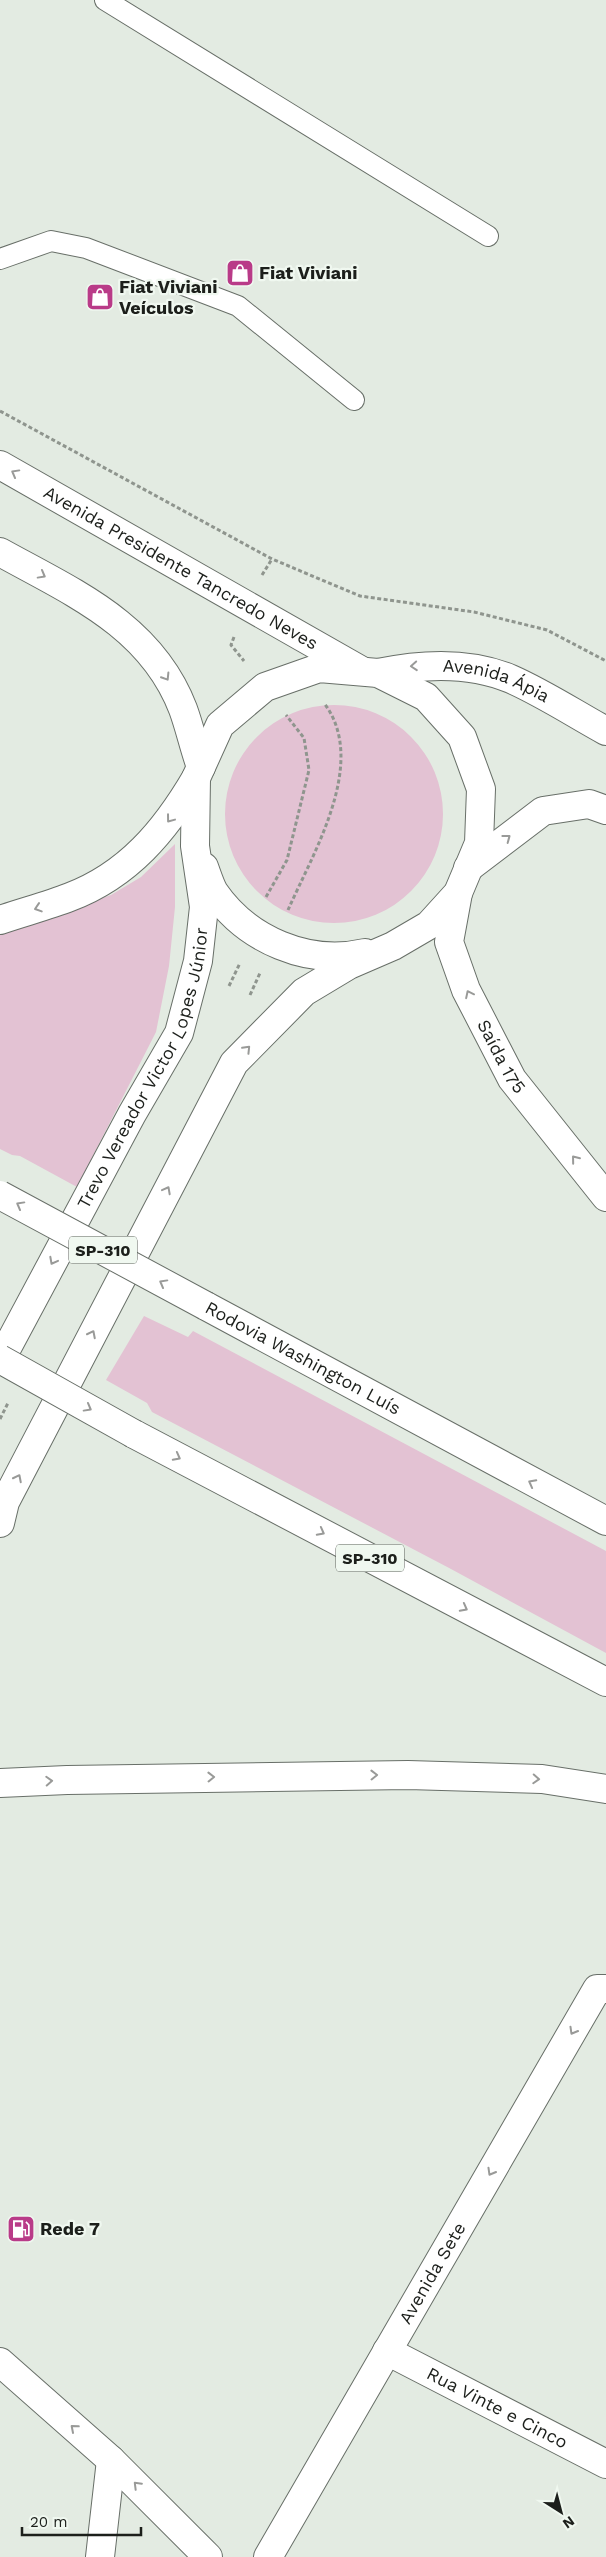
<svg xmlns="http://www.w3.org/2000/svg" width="606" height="2557" font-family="'Work Sans',sans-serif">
<rect width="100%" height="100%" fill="#e3ebe2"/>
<path fill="#e3c2d3" d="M225 814a109 109 0 1 1 218 0a109 109 0 1 1-218 0Z
M 175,844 L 175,907 L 169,966 L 156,1032 L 77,1187 L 20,1156 L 12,1155 L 0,1149 L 0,934 L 111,895 L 141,877 Z
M 144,1316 L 188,1337 L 193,1331 L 606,1551 L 606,1653 L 451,1569 L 152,1412 L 147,1403 L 106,1380 Z"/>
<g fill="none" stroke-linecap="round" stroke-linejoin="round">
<defs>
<path id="lane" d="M 105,0 L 488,236
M 0,259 L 51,241 L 86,248 L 238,306 L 354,400"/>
<g id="street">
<path id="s1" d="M 387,2351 L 606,2464"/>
<path d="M 0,2362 L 111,2460 L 208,2557"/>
<path d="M 100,2557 L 111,2460"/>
<path id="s2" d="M 268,2557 L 597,1989 L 606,1989"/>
</g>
<g id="secondary">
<path id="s3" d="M 0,465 L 362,671"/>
<path d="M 0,552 C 72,592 151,625 183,709 C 190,728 194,748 201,767"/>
<path id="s4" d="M 378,673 C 421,664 469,661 511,679 C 543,693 575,714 606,731"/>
<path d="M 468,868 L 543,811 L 589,804 L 606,810"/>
<path id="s5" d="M 458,893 L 449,942 L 466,990 L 512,1079 L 606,1197"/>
</g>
<g id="primary">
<path d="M 204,867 C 207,875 210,885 214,892 C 247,940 308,966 365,953"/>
<path id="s6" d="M 0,1361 L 132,1114 L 179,1033 L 198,961 L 204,907 L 195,846 L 196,778 L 220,725 L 265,687 L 319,668 L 378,673 L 426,697 L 462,737 L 481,789 L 479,843 L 458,893 L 429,925 L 393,946 L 349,965 L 304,992 L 234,1063 L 5,1502 L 0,1523"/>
</g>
<g id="highway">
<path d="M 0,920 C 23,912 47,906 70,897 C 128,875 165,831 196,778"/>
<path id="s7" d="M 206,1306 L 606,1521"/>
<path d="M 134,1434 L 606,1682"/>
<path d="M 0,1783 L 67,1780 L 408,1775 L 542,1779 L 606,1789"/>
</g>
</defs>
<use href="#lane" stroke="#686f68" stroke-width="22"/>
<use href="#street" stroke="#686f68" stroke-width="30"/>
<use href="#secondary" stroke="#686f68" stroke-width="30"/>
<use href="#primary" stroke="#686f68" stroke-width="30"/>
<use href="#highway" stroke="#686f68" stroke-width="30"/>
<path stroke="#8f958e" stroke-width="3" stroke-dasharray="4 2.5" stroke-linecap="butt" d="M 0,411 L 272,559 L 360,596 L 474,612 L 547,630 L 606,661
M 262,575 L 272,559
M 234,637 L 231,645 L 244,661
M 266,897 L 287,860 L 309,770 L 304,738 L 286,715
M 288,910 C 313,853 369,762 324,703
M 229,986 L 240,963
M 250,995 L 260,973
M 0,1419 L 8,1403"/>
<use href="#lane" stroke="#fff" stroke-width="20"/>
<use href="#street" stroke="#fff" stroke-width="28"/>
<use href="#secondary" stroke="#fff" stroke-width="28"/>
<use href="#primary" stroke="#fff" stroke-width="28"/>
<use href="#highway" stroke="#fff" stroke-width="28"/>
<defs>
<path id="highway-bridge" d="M 0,1195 L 206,1306
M 0,1359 L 134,1434"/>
</defs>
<use href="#highway-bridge" stroke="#686f68" stroke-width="30" stroke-linecap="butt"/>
<use href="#highway-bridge" stroke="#fff" stroke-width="28"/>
</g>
<defs><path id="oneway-chevron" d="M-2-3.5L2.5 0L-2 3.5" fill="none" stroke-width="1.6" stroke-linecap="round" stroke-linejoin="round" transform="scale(1.25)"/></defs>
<g stroke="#999a98">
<use href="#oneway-chevron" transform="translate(15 473) rotate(-151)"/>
<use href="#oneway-chevron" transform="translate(42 575) rotate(29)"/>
<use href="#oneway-chevron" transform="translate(414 666) rotate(176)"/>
<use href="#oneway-chevron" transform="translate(166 677) rotate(58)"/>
<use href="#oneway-chevron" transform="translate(170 819) rotate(127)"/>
<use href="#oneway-chevron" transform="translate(507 838) rotate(-37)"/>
<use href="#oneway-chevron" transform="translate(38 908) rotate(162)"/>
<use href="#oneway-chevron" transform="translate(469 994) rotate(-116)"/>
<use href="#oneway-chevron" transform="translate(247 1049) rotate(-46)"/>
<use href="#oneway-chevron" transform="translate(575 1159) rotate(-129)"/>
<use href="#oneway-chevron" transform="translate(167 1190) rotate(-62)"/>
<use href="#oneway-chevron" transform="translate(20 1205) rotate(-151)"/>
<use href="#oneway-chevron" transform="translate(53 1261) rotate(118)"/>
<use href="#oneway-chevron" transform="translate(163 1283) rotate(-151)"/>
<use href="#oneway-chevron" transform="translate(92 1334) rotate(-63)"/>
<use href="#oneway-chevron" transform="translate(88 1408) rotate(29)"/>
<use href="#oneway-chevron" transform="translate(177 1457) rotate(28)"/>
<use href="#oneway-chevron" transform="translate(18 1478) rotate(-63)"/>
<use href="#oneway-chevron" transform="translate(532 1483) rotate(-152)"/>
<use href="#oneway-chevron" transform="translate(321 1532) rotate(28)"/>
<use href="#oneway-chevron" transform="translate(464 1608) rotate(28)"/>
<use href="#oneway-chevron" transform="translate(374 1775) rotate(-1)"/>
<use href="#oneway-chevron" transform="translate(211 1777) rotate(-1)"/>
<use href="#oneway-chevron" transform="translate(536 1779) rotate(3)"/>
<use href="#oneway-chevron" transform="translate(49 1781) rotate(-3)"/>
<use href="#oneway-chevron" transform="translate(573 2031) rotate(120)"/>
<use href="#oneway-chevron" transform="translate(491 2172) rotate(120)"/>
<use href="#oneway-chevron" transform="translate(74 2428) rotate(-139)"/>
<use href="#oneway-chevron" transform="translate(137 2485) rotate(-135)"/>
</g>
<defs>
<symbol id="shop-square" viewBox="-11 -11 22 22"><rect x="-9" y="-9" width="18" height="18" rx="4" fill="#b93b88" stroke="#f0f8f0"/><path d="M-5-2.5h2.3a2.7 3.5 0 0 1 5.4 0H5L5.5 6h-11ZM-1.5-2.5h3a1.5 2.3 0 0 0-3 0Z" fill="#fff"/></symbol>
<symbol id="fuel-square" viewBox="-11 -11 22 22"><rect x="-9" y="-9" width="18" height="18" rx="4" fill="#b93b88" stroke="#f0f8f0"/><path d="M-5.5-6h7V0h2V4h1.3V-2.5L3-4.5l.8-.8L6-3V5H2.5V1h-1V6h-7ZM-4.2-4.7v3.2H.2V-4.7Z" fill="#fff"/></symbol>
</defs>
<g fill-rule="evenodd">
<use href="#shop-square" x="224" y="257" width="32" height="32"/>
<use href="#shop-square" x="84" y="281" width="32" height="32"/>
<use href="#fuel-square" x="5" y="2213" width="32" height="32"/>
</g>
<g text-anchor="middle" stroke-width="4.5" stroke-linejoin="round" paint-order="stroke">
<g fill="#f0f8f0" stroke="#5c605b" stroke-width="1">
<rect x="69" y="1236.5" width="68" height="27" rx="4"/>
<rect x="336" y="1544.5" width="68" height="27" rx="4"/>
</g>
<g font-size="16" font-weight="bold" fill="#1c1f1b">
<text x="103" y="1256">SP-310</text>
<text x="370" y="1564">SP-310</text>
</g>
<g font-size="18" font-weight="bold" fill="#1c1f1b" stroke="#f0f8f0" text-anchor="start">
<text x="259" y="279">Fiat Viviani</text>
<text x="119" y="293">Fiat Viviani<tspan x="119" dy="21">Veículos</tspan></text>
<text x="40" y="2235">Rede 7</text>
</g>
<g font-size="18" fill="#1c1f1b" stroke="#f0f8f0">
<text dy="6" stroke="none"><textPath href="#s3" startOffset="208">Avenida Presidente Tancredo Neves</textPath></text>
<text dy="6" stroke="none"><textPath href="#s4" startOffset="121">Avenida Ápia</textPath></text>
<text dy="6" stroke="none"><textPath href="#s5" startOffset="176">Saída 175</textPath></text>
<text dy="6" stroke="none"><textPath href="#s6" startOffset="328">Trevo Vereador Victor Lopes Júnior</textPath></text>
<text dy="6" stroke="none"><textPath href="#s7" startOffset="110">Rodovia Washington Luís</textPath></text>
<text dy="6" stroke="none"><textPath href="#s2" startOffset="328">Avenida Sete</textPath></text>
<text dy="6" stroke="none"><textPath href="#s1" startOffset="124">Rua Vinte e Cinco</textPath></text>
</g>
</g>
<g transform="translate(561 2512) rotate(144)" stroke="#f0f8f0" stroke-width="4" paint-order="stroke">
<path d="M0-4L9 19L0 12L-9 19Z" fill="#1c1f1b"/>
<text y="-8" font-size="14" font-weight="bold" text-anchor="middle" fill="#1c1f1b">N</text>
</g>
<path d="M22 2527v8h119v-8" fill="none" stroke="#1c1f1b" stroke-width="2.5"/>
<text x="30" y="2527" font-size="15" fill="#1c1f1b" stroke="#f0f8f0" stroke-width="4" paint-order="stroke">20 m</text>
</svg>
